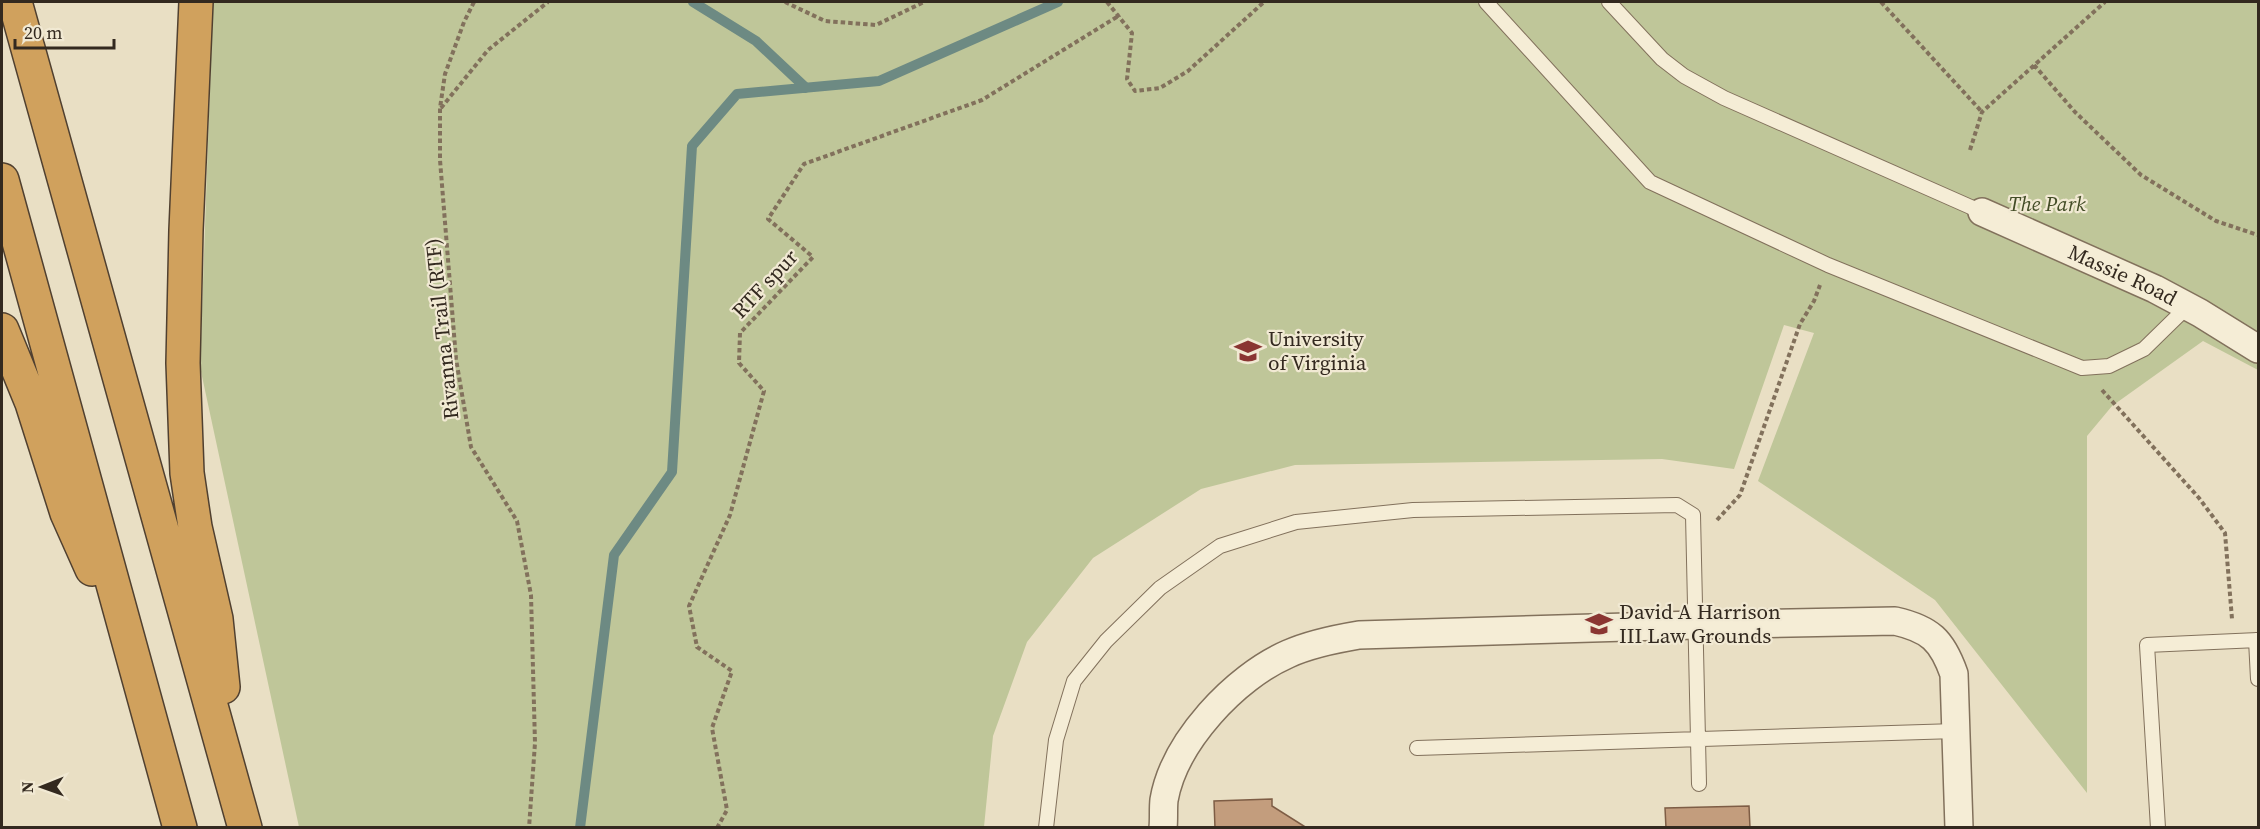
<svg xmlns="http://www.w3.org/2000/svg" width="2260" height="829" font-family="'Source Serif 4',serif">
<rect width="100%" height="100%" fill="#e9dfc4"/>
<path fill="#bfc699" d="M 213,2 L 2258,2 L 2258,370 L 2203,341 L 2112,406 L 2087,436 L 2087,793 L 1935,600 L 1758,481 L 1814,333 L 1784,325 L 1734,469 L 1662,459 L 1295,465 L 1201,489 L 1093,558 L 1027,642 L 993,736 L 984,827 L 299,827 L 200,367 Z"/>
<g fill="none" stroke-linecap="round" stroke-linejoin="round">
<path stroke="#6d8a83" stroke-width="10" d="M 693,2 L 756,41 L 806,88
M 580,828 L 614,555 L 672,472 L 692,146 L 737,94 L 879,81 L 1058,2"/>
</g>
<path fill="#c39d7d" stroke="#7e5d45" stroke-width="1.5" d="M 1272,799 L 1272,806 L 1307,828 L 1215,828 L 1214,801 Z
M 1749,806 L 1750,828 L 1666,828 L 1665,808 Z"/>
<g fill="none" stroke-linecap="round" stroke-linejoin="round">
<defs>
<path id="service" d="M 1486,2 L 1650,182 L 1828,265 L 2082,368 L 2109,366 L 2144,349 L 2188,306
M 1609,2 L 1662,59 L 1684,76 L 1724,98 L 1982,212
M 2256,640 L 2258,679
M 1417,748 L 1956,731
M 1046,828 L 1056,740 L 1074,681 L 1106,641 L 1160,588 L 1220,546 L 1296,522 L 1413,510 L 1677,505 L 1693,515 L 1699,784
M 2158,828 L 2147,645 L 2258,640"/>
<g id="minor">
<path id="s1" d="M 1982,212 L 2155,289 L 2200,313 L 2258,349"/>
<path d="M 1163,828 C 1164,819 1163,809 1164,800 C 1174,742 1235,677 1288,654 C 1310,644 1335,639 1359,635 L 1695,625 L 1895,621 C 1930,629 1942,640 1954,674 L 1959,828"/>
</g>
<path id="motorway" d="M 15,2 L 245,828
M 196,2 L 186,230 L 183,363 L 187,473 L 195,527 L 216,619 L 223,687
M 2,180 L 180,828
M 2,330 L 32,403 L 67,513 L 92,569"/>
</defs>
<use href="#service" stroke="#82715c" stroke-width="16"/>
<use href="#minor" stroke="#82715c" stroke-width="30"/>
<use href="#motorway" stroke="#504030" stroke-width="36"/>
<path stroke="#82715c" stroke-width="4" stroke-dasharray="4.5 3" stroke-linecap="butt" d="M 474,2 L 464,22 L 445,74 L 440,108 L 440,160 L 456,359 L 471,447 L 517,521 L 531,595 L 535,743 L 529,828
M 785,2 L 825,21 L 876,25 L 924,2
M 1107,2 L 1132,33 L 1127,79 L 1135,91 L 1160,88 L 1188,71 L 1264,2
M 1881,2 L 1982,112
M 2034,65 L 2075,112 L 2141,175 L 2216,221 L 2258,235
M 441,108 L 488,50 L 548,2
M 1970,150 L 1982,112 L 2105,2
M 2102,390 L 2199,498 L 2225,533 L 2232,619
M 1717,520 L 1740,495 L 1800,324 L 1814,301 L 1820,285
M 717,828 L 727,810 L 712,728 L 732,671 L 697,647 L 689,606 L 730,515 L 764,391 L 739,363 L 740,333 L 813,257 L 768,219 L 804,164 L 982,100 L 1120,15"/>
<use href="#service" stroke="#f5edd6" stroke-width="14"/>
<use href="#minor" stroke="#f5edd6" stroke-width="27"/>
<use href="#motorway" stroke="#d0a15d" stroke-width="33"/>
</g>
<defs>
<symbol id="university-bare" viewBox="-9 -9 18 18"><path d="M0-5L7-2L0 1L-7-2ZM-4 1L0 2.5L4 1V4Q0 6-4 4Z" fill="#8a3532" stroke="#f1e9d3" stroke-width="2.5" paint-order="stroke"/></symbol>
</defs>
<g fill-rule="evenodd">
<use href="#university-bare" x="1229" y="332" width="38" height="38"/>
<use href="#university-bare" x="1580" y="605" width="38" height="38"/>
</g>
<g text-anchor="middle" stroke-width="4.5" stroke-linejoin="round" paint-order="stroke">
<g font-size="21" font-style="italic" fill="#434d27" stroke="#f1e9d3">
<text x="2047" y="211">The Park</text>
</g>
<g font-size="21" fill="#33291f" stroke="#f1e9d3">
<text dy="7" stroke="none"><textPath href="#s1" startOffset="154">Massie Road</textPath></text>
<text transform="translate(765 284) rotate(-47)" y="7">RTF spur</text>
<text transform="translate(442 329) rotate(-96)" y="7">Rivanna Trail (RTF)</text>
</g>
<g font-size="21" fill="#33291f" stroke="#f1e9d3" text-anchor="start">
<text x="1268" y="346">University<tspan x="1268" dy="24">of Virginia</tspan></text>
<text x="1619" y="619">David A Harrison<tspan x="1619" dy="24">III Law Grounds</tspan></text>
</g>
</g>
<rect width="2260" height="829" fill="none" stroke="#33291f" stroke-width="6"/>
<g transform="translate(42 787) rotate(269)" stroke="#f1e9d3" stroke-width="4.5" paint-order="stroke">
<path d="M0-4.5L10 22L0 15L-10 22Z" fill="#33291f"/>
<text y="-9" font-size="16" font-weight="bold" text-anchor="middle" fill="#33291f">N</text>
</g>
<path d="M15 39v9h99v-9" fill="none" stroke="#33291f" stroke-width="3"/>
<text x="24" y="39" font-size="18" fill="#33291f" stroke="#f1e9d3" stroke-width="4.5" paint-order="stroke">20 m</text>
</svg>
